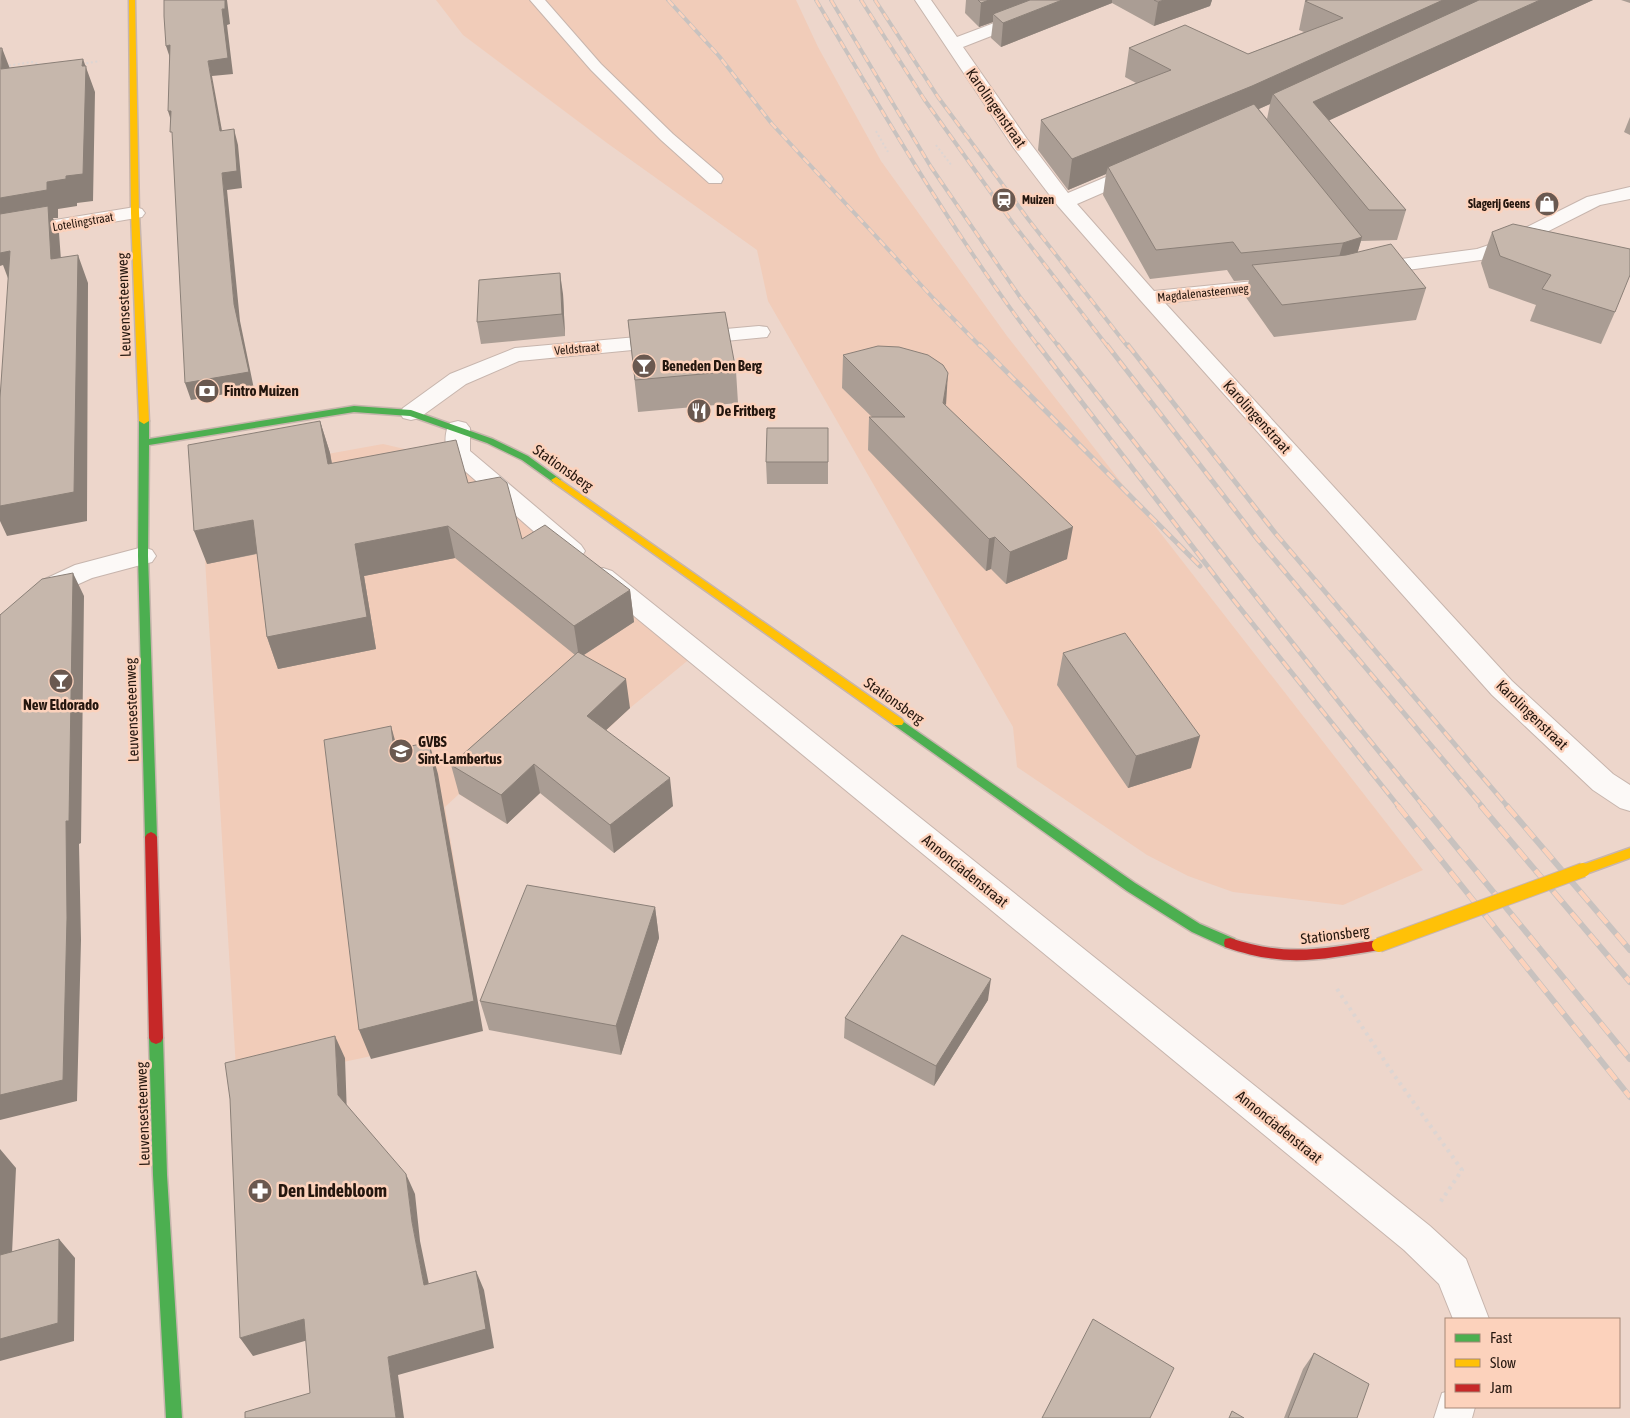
<svg xmlns="http://www.w3.org/2000/svg" width="1630" height="1418" font-family="'Asap Condensed',sans-serif">
<rect width="100%" height="100%" fill="#edd6cb"/>
<path fill="#f1ccb9" d="M 436,0 L 796,0 L 818,47 L 881,161 L 1007,336 L 1423,870 L 1343,905 L 1233,892 L 1188,876 L 1147,855 L 1017,767 L 1013,727 L 768,301 L 757,250 L 607,143 L 463,35 Z
M 383,444 L 457,461 L 692,657 L 630,708 L 507,824 L 459,794 L 445,807 L 468,943 L 441,950 L 455,1038 L 237,1085 L 200,477 Z"/>
<g fill="none" stroke-linecap="round" stroke-linejoin="round">
<defs>
<path id="lane" d="M 530,0 L 545,0 L 601,64 L 673,134 L 721,175 L 723,179 L 721,183 L 709,183 L 661,140 L 591,70 Z"/>
<path id="street" d="M 915,0 L 931,0 L 957,37 L 1055,0 L 1078,0 L 1076,3 L 963,47 L 1027,139 L 1068,193 L 1132,166 L 1139,164 L 1146,166 L 1149,170 L 1146,174 L 1077,204 L 1154,291 L 1284,278 L 1291,280 L 1294,284 L 1291,288 L 1284,290 L 1165,303 L 1512,681 L 1613,774 L 1630,785 L 1630,811 L 1620,808 L 1593,790 L 1492,695 L 1142,302 L 1058,206 L 1013,147 Z
M 1630,187 L 1630,199 L 1600,205 L 1509,251 L 1488,259 L 1371,275 L 1364,273 L 1361,269 L 1364,265 L 1371,263 L 1477,249 L 1495,243 L 1587,197 Z
M 135,207 L 142,209 L 145,213 L 142,217 L 0,241 L 0,229 Z
M 759,326 L 767,327 L 770,332 L 767,337 L 519,361 L 466,384 L 419,418 L 411,420 L 403,418 L 400,413 L 403,408 L 450,374 L 515,348 Z
M 458,421 L 466,423 L 470,428 L 470,451 L 581,545 L 585,551 L 581,557 L 572,559 L 563,557 L 450,458 C 444,450 444,431 450,423 Z
M 143,547 L 152,550 L 156,556 L 152,562 L 92,578 L 63,591 L 9,638 L 0,640 L 0,617 L 45,579 L 75,565 Z
M 603,568 L 612,571 L 1430,1226 L 1466,1259 L 1489,1319 L 1453,1319 L 1439,1284 L 1404,1250 L 594,583 L 590,577 L 594,571 Z
M 1446,1392 L 1446,1407 L 1475,1407 L 1472,1418 L 1434,1418 L 1442,1393 Z"/>
<path id="fast" d="M 354,406 L 411,410 L 493,439 L 528,456 L 561,480 L 559,482 L 553,482 L 522,460 L 487,443 L 410,416 L 354,412 L 149,445 L 148,556 L 157,837 L 155,840 L 151,842 L 147,840 L 145,837 L 138,556 L 139,421 L 144,418 L 149,421 L 149,439 Z
M 898,718 L 1135,883 L 1200,924 L 1235,939 L 1236,943 L 1235,947 L 1230,948 L 1225,947 L 1192,932 L 1127,891 L 894,725 L 892,722 L 894,719 Z
M 156,1032 L 161,1034 L 163,1038 L 167,1175 L 182,1418 L 166,1418 L 153,1175 L 149,1038 L 151,1034 Z"/>
<path id="slow" d="M 129,0 L 135,0 L 139,213 L 149,421 L 144,424 L 139,421 L 131,213 Z
M 556,477 L 902,719 L 904,722 L 902,725 L 894,725 L 553,482 L 551,480 Z
M 1630,848 L 1630,858 L 1583,875 L 1579,874 L 1577,870 L 1579,866 Z"/>
<path id="jam" d="M 151,832 L 155,834 L 157,837 L 163,1038 L 161,1042 L 156,1044 L 151,1042 L 149,1038 L 145,837 L 147,834 Z
M 1230,938 C 1287,957 1321,949 1379,940 L 1384,941 L 1385,945 L 1384,949 L 1379,950 C 1319,960 1285,968 1225,947 L 1224,943 L 1225,939 Z"/>
</defs>
<use href="#lane" stroke="#c7b5ad" stroke-width="2"/>
<use href="#street" stroke="#c7b5ad" stroke-width="2"/>
<use href="#fast" stroke="#c7b5ad" stroke-width="3"/>
<use href="#slow" stroke="#c7b5ad" stroke-width="3"/>
<use href="#jam" stroke="#c7b5ad" stroke-width="3"/>
<path stroke="#ddd5d2" stroke-width="2" stroke-dasharray="2 2.5" stroke-linecap="butt" d="M 82,64 L 100,61
M 0,67 L 32,62 L 41,65
M 876,131 L 888,152
M 936,145 L 952,166"/>
<path stroke="#ddd5d2" stroke-width="4" stroke-dasharray="3 4.5" stroke-linecap="butt" d="M 1337,989 L 1394,1075 L 1462,1170 L 1439,1204"/>
<use href="#lane" fill="#fcf9f7" fill-rule="evenodd"/>
<use href="#street" fill="#fcf9f7" fill-rule="evenodd"/>
<use href="#fast" fill="#4caf50" fill-rule="evenodd"/>
<use href="#slow" fill="#ffc107" fill-rule="evenodd"/>
<use href="#jam" fill="#c62828" fill-rule="evenodd"/>
<defs>
<path id="rail-far2" d="M 668,0 L 719,56 L 772,124 L 934,299 L 981,347
M 816,0 C 886,118 955,237 1039,347
M 831,0 L 931,167 L 1020,297 L 1059,347
M 861,0 L 924,99 L 1012,222 L 1108,347
M 875,0 L 938,97 L 1028,219 L 1128,347"/>
<path id="rail-far1" d="M 980,345 L 1200,566
M 1038,345 L 1232,598 L 1399,807
M 1058,345 L 1350,716 L 1424,807
M 1107,345 L 1258,540 L 1483,807
M 1128,345 L 1276,534 L 1508,807"/>
<path id="rail" d="M 1398,806 L 1630,1097
M 1423,806 L 1630,1059
M 1481,806 L 1630,982
M 1507,806 L 1630,950"/>
</defs>
<use href="#rail-far2" stroke="#c8c2bf" stroke-width="4"/>
<use href="#rail-far1" stroke="#c8c2bf" stroke-width="5"/>
<use href="#rail" stroke="#c8c2bf" stroke-width="6"/>
<use href="#rail-far2" stroke="#fcd2bc" stroke-width="2.5" stroke-dasharray="8" stroke-linecap="butt"/>
<use href="#rail-far1" stroke="#fcd2bc" stroke-width="3" stroke-dasharray="10" stroke-linecap="butt"/>
<use href="#rail" stroke="#fcd2bc" stroke-width="4.5" stroke-dasharray="14" stroke-linecap="butt"/>
<defs>
<path id="slow-bridge" d="M 1379,945 L 1583,870"/>
</defs>
<use href="#slow-bridge" stroke="#c7b5ad" stroke-width="16" stroke-linecap="butt"/>
<use href="#slow-bridge" stroke="#ffc107" stroke-width="14"/>
</g>
<path fill="#aa9d94" fill-rule="evenodd" d="M 966,0 L 1212,0 L 1210,6 L 1154,26 L 1112,3 L 1001,47 L 991,38 L 993,22 L 979,27 L 965,13 Z
M 1308,0 L 1593,0 L 1329,120 L 1406,210 L 1397,240 L 1361,241 L 1357,253 L 1426,288 L 1416,320 L 1274,337 L 1245,296 L 1249,280 L 1234,281 L 1227,270 L 1150,279 L 1103,195 L 1106,174 L 1068,190 L 1038,150 L 1041,120 L 1136,83 L 1125,77 L 1129,48 L 1248,54 L 1304,32 L 1299,30 L 1305,1 ZM 1270,104 L 1267,119 L 1259,109 Z
M 1621,0 L 1630,0 L 1630,3 Z
M 1630,117 L 1630,135 L 1624,132 Z
M 1492,232 L 1615,312 L 1601,344 L 1530,321 L 1536,305 L 1489,288 L 1481,263 Z
M 563,294 L 565,336 L 481,344 L 477,322 Z
M 628,320 L 736,371 L 738,403 L 638,412 Z
M 843,355 L 946,406 L 1067,559 L 1006,584 L 991,569 L 986,571 L 868,450 L 869,417 L 872,417 L 842,388 Z
M 320,421 L 330,453 L 332,463 L 468,483 L 522,539 L 630,590 L 634,622 L 584,655 L 630,708 L 606,730 L 673,806 L 614,853 L 540,793 L 507,824 L 459,794 L 451,765 L 575,655 L 455,558 L 364,576 L 376,649 L 278,669 L 267,637 L 257,554 L 207,564 Z
M 766,462 L 828,462 L 828,484 L 767,484 Z
M 1063,653 L 1191,768 L 1128,788 L 1057,685 Z
M 655,907 L 659,938 L 621,1055 L 489,1030 L 480,1001 Z
M 988,1000 L 934,1086 L 844,1038 L 845,1018 Z
M 1314,1353 L 1357,1418 L 1284,1418 L 1303,1369 Z"/>
<path fill="#8b8078" d="M 225,0 L 227,0 L 230,24 L 227,25 L 233,74 L 212,76 L 225,147 L 220,131 L 208,61 Z
M 989,0 L 1050,0 L 993,14 L 993,22 L 979,27 L 981,3 Z
M 1062,0 L 1112,0 L 1112,3 L 1001,47 L 1003,23 Z
M 1164,0 L 1212,0 L 1210,6 L 1154,26 L 1158,2 Z
M 1443,0 L 1497,0 L 1273,94 L 1270,104 L 1245,115 L 1108,167 L 1106,174 L 1068,190 L 1072,159 Z
M 1540,0 L 1593,0 L 1306,131 L 1313,102 Z
M 170,45 L 171,61 L 166,46 Z
M 2,48 L 12,74 L 1,69 Z
M 83,59 L 95,92 L 93,201 L 77,203 L 77,206 L 58,209 L 58,218 L 53,218 L 59,233 L 63,287 L 0,227 L 0,198 L 47,182 L 66,176 L 82,66 Z
M 168,111 L 171,111 L 173,127 Z
M 234,129 L 238,145 L 242,188 L 227,190 L 240,321 L 254,389 L 191,400 L 185,383 L 234,304 L 222,173 Z
M 1362,237 L 1354,265 L 1335,271 L 1343,243 Z
M 0,244 L 10,251 L 9,281 L 3,265 L 0,266 Z
M 78,255 L 88,283 L 87,521 L 7,536 L 0,521 L 0,506 Z
M 560,273 L 563,294 L 565,336 L 562,314 Z
M 948,373 L 946,405 L 943,403 Z
M 320,421 L 330,453 L 337,496 L 328,464 Z
M 253,520 L 264,552 L 207,564 L 194,531 Z
M 448,526 L 455,558 L 364,576 L 376,649 L 278,669 L 267,637 L 355,544 Z
M 1073,527 L 1067,559 L 1006,584 L 1010,552 Z
M 995,537 L 991,569 L 986,571 L 989,539 Z
M 73,573 L 84,596 L 81,843 L 79,844 L 81,940 L 77,1101 L 0,1120 L 0,1095 L 66,821 Z
M 630,590 L 634,622 L 579,658 L 574,626 Z
M 626,679 L 630,708 L 591,744 L 587,716 Z
M 391,726 L 400,758 L 394,750 Z
M 1200,736 L 1191,768 L 1128,788 L 1136,756 Z
M 429,742 L 438,774 L 483,1031 L 371,1059 L 359,1030 Z
M 534,764 L 540,793 L 507,824 L 501,795 Z
M 670,778 L 673,806 L 614,853 L 610,825 Z
M 655,907 L 659,938 L 621,1055 L 616,1026 Z
M 991,979 L 988,1000 L 934,1086 L 936,1066 Z
M 335,1036 L 345,1058 L 347,1116 L 338,1095 Z
M 0,1149 L 16,1168 L 11,1275 L 0,1263 Z
M 406,1174 L 415,1194 L 420,1241 L 433,1304 L 424,1285 L 412,1222 Z
M 59,1239 L 75,1258 L 74,1341 L 0,1361 L 0,1339 Z
M 476,1271 L 484,1290 L 494,1348 L 398,1375 L 404,1418 L 396,1418 L 388,1357 Z
M 304,1319 L 315,1338 L 253,1356 L 240,1338 Z"/>
<path fill="#c6b7ac" stroke="#8b8078" d="M 164,0 L 225,0 L 225,9 L 222,9 L 228,58 L 208,61 L 220,131 L 234,129 L 237,171 L 222,173 L 234,304 L 249,372 L 185,383 L 172,132 L 170,132 L 171,111 L 168,111 L 170,45 L 166,46 L 164,16 Z
M 978,0 L 989,0 L 981,3 Z
M 1030,0 L 1062,0 L 1003,23 L 993,14 Z
M 1154,0 L 1164,0 L 1158,2 Z
M 1308,0 L 1443,0 L 1252,86 L 1072,159 L 1041,120 L 1171,70 L 1129,48 L 1185,25 L 1248,54 L 1343,18 L 1305,1 Z
M 1479,0 L 1540,0 L 1313,102 L 1406,210 L 1369,210 L 1273,94 Z
M 0,48 L 2,48 L 1,69 L 83,59 L 82,66 L 86,66 L 83,174 L 66,176 L 66,179 L 47,182 L 47,190 L 0,198 Z
M 1254,104 L 1362,237 L 1343,243 L 1241,253 L 1233,242 L 1156,250 L 1108,167 Z
M 48,206 L 51,259 L 78,255 L 74,492 L 0,506 L 0,398 L 10,251 L 0,253 L 0,214 Z
M 1513,224 L 1630,249 L 1630,275 L 1615,312 L 1542,289 L 1551,275 L 1500,256 L 1492,232 Z
M 1391,244 L 1426,288 L 1282,305 L 1252,265 L 1346,255 Z
M 560,273 L 562,314 L 477,322 L 479,280 Z
M 725,312 L 736,371 L 635,380 L 628,320 Z
M 878,346 L 899,347 L 928,355 L 943,365 L 948,373 L 943,403 L 1073,527 L 1010,552 L 995,537 L 989,539 L 869,417 L 905,417 L 843,355 Z
M 320,421 L 328,464 L 456,440 L 468,483 L 500,477 L 507,483 L 522,539 L 545,525 L 630,590 L 574,626 L 448,526 L 355,544 L 367,617 L 267,637 L 253,520 L 194,531 L 188,445 Z
M 767,428 L 828,428 L 828,462 L 766,462 Z
M 73,573 L 69,821 L 66,821 L 67,918 L 63,1080 L 0,1095 L 0,615 L 42,579 Z
M 1125,633 L 1200,736 L 1136,756 L 1063,653 Z
M 578,652 L 626,679 L 587,716 L 670,778 L 610,825 L 534,764 L 501,795 L 451,765 Z
M 391,726 L 394,750 L 429,742 L 474,1001 L 359,1030 L 324,740 Z
M 527,885 L 655,907 L 616,1026 L 480,1001 Z
M 902,935 L 991,979 L 936,1066 L 845,1018 Z
M 335,1036 L 338,1095 L 406,1174 L 412,1222 L 424,1285 L 476,1271 L 486,1329 L 388,1357 L 396,1418 L 245,1418 L 245,1412 L 310,1393 L 304,1319 L 240,1338 L 230,1099 L 225,1063 Z
M 59,1239 L 58,1323 L 0,1339 L 0,1255 Z
M 1093,1319 L 1174,1368 L 1150,1418 L 1042,1418 Z
M 1314,1353 L 1369,1384 L 1357,1418 L 1288,1418 Z
M 1232,1411 L 1244,1418 L 1229,1418 Z"/>
<defs>
<symbol id="station-disc" viewBox="-11 -11 22 22"><circle r="9.5" fill="#6a5950" stroke="#fcd2bc"/><path d="M-3-6H3Q5-6 5-4V2Q5 4 3 4L4.5 6H3L1.5 4h-3L-3 6H-4.5L-3 4Q-5 4-5 2V-4Q-5-6-3-6ZM-3.5-4v3h7v-3ZM-3.5 1v1.5H-2V1ZM2 1v1.5H3.5V1Z" fill="#fff"/></symbol>
<symbol id="shop-disc" viewBox="-11 -11 22 22"><circle r="9.5" fill="#6a5950" stroke="#fcd2bc"/><path d="M-5-2.5h2.3a2.7 3.5 0 0 1 5.4 0H5L5.5 6h-11ZM-1.5-2.5h3a1.5 2.3 0 0 0-3 0Z" fill="#fff"/></symbol>
<symbol id="bar-disc" viewBox="-11 -11 22 22"><circle r="9.5" fill="#6a5950" stroke="#fcd2bc"/><path d="M-6-5H6L.8 .8V4.5H3.5V6h-7V4.5H-.8V.8Z" fill="#fff"/></symbol>
<symbol id="bank-disc" viewBox="-11 -11 22 22"><circle r="9.5" fill="#6a5950" stroke="#fcd2bc"/><path d="M-6-4H6V4H-6ZM0-2.3a2.3 2.3 0 1 0 0 4.6a2.3 2.3 0 1 0 0-4.6Z" fill="#fff"/></symbol>
<symbol id="restaurant-disc" viewBox="-11 -11 22 22"><circle r="9.5" fill="#6a5950" stroke="#fcd2bc"/><path d="M-5-6h1v4h1v-4h1v4h1v-4h1v5L-1.5 .5V6h-2V.5L-5-1ZM5-6V6H3V1.5H1.5Q1.5-4 5-6Z" fill="#fff"/></symbol>
<symbol id="school-disc" viewBox="-11 -11 22 22"><circle r="9.5" fill="#6a5950" stroke="#fcd2bc"/><path d="M0-5L7-2L0 1L-7-2ZM-4 1L0 2.5L4 1V4Q0 6-4 4Z" fill="#fff"/></symbol>
<symbol id="pharmacy-disc" viewBox="-11 -11 22 22"><circle r="9.5" fill="#6a5950" stroke="#fcd2bc"/><path d="M-2-6h4v4h4v4h-4v4h-4v-4h-4v-4h4Z" fill="#fff"/></symbol>
</defs>
<g fill-rule="evenodd">
<use href="#station-disc" x="990" y="186" width="28" height="28"/>
<use href="#shop-disc" x="1533" y="190" width="28" height="28"/>
<use href="#bar-disc" x="630" y="352" width="28" height="28"/>
<use href="#bank-disc" x="193" y="377" width="28" height="28"/>
<use href="#restaurant-disc" x="685" y="397" width="28" height="28"/>
<use href="#bar-disc" x="47" y="667" width="28" height="28"/>
<use href="#school-disc" x="387" y="737" width="28" height="28"/>
<use href="#pharmacy-disc" x="246" y="1177" width="28" height="28"/>
</g>
<g text-anchor="middle" stroke-width="5" stroke-linejoin="round" paint-order="stroke">
<g font-size="12" font-weight="bold" fill="#24160e" stroke="#fcd2bc" text-anchor="start">
<text x="1022" y="204">Muizen</text>
<text x="1530" y="208" text-anchor="end">Slagerij Geens</text>
</g>
<g font-size="12" fill="#24160e" stroke="#fcd2bc">
<text transform="translate(83 222) rotate(-10)" y="4">Lotelingstraat</text>
<text transform="translate(1203 293) rotate(-6)" y="4">Magdalenasteenweg</text>
<text transform="translate(577 349) rotate(-5)" y="4">Veldstraat</text>
</g>
<g font-size="15" fill="#24160e" stroke="#fcd2bc">
<text transform="translate(996 108) rotate(55)" y="5">Karolingenstraat</text>
<text transform="translate(124 305) rotate(-92)" y="5">Leuvensesteenweg</text>
<text transform="translate(1257 417) rotate(48)" y="5">Karolingenstraat</text>
<text transform="translate(563 468) rotate(35)" y="5">Stationsberg</text>
<text transform="translate(894 701) rotate(35)" y="5">Stationsberg</text>
<text transform="translate(132 710) rotate(-92)" y="5">Leuvensesteenweg</text>
<text transform="translate(1532 715) rotate(44)" y="5">Karolingenstraat</text>
<text transform="translate(965 871) rotate(39)" y="5">Annonciadenstraat</text>
<text transform="translate(1335 935) rotate(-7)" y="5">Stationsberg</text>
<text transform="translate(143 1114) rotate(-92)" y="5">Leuvensesteenweg</text>
<text transform="translate(1279 1127) rotate(39)" y="5">Annonciadenstraat</text>
</g>
<g font-size="15" font-weight="bold" fill="#24160e" stroke="#fcd2bc" text-anchor="start">
<text x="662" y="371">Beneden Den Berg</text>
<text x="224" y="396">Fintro Muizen</text>
<text x="716" y="416">De Fritberg</text>
<text x="61" y="710" text-anchor="middle">New Eldorado</text>
<text x="418" y="747">GVBS<tspan x="418" dy="17">Sint-Lambertus</tspan></text>
</g>
<g font-size="18" font-weight="bold" fill="#24160e" stroke="#fcd2bc" text-anchor="start">
<text x="278" y="1197">Den Lindebloom</text>
</g>
</g>
<rect x="1445" y="1318" width="175" height="90" fill="#fcd2bc" stroke="#a68776"/>
<rect x="1455" y="1334" width="25" height="8" fill="#4caf50" stroke="#a68776"/>
<text x="1490" y="1343" font-size="15" fill="#24160e">Fast</text>
<rect x="1455" y="1359" width="25" height="8" fill="#ffc107" stroke="#a68776"/>
<text x="1490" y="1368" font-size="15" fill="#24160e">Slow</text>
<rect x="1455" y="1384" width="25" height="8" fill="#c62828" stroke="#a68776"/>
<text x="1490" y="1393" font-size="15" fill="#24160e">Jam</text>
</svg>
